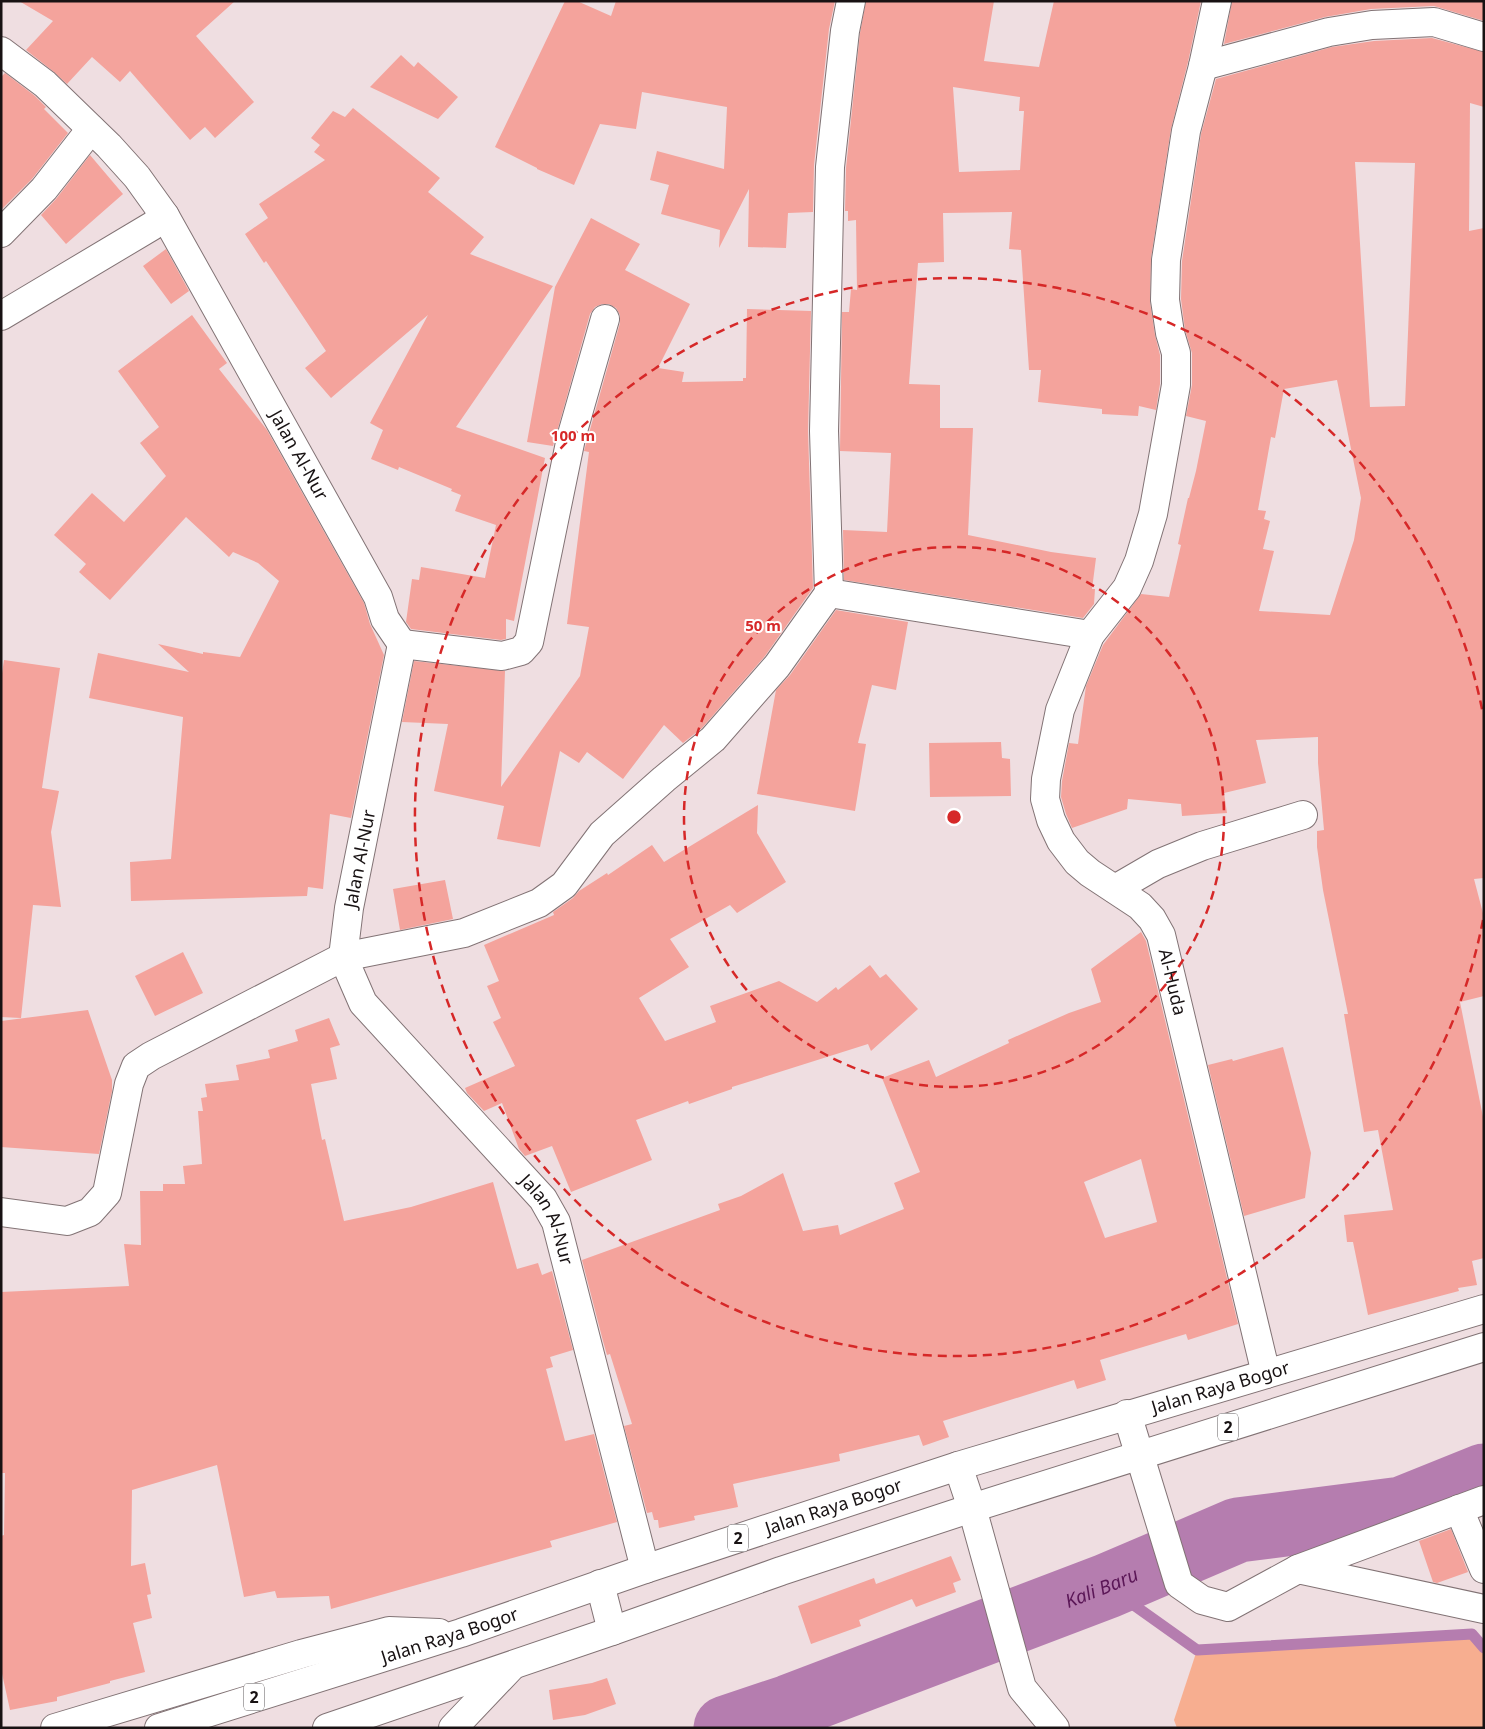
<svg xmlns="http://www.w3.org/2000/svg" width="1485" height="1729" font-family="'Noto Sans',sans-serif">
<rect width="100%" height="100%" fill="#efdee1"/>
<path fill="#f7ae90" d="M 1472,1634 L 1484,1648 L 1484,1728 L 1177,1728 L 1174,1720 L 1197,1650 Z"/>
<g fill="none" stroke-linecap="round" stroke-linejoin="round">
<path stroke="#b57daf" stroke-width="11" d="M 1107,1586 L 1197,1650 L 1472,1634 L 1484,1648"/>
<path stroke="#b57daf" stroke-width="65" id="s1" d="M 726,1728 L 789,1707 L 1107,1586 L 1238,1530 L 1402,1509 L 1484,1476"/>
</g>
<path fill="#f4a39c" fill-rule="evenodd" d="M 19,1 L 235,1 L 196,36 L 254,102 L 215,138 L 205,127 L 190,140 L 130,71 L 120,82 L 92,57 L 67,84 L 54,72 L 26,50 L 53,21 Z
M 565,1 L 577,1 L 611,16 L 616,1 L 835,1 L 829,29 L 814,165 L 813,212 L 788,213 L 786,248 L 748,247 L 749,189 L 719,248 L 720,230 L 661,214 L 669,185 L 650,180 L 657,151 L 724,169 L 727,107 L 642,92 L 636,129 L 600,124 L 574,185 L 537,169 L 537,168 L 495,147 Z
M 866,1 L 994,1 L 984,61 L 1039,67 L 1054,1 L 1201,1 L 1188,62 L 1171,129 L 1151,258 L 1150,302 L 1155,335 L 1160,355 L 1160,384 L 1156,410 L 1139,406 L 1138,416 L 1102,414 L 1102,409 L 1038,402 L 1041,370 L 1029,370 L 1021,250 L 1009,249 L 1012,212 L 943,213 L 944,262 L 918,263 L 909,384 L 940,385 L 940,428 L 973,428 L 968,535 L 1051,552 L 1096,558 L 1092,589 L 1095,589 L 1094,604 L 1083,618 L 844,580 L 843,530 L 887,532 L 891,453 L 840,451 L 842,312 L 849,312 L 851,289 L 857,290 L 856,220 L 848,221 L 848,211 L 845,211 L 846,168 L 860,33 ZM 953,87 L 1020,97 L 1019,111 L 1024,111 L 1020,170 L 959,172 Z
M 1232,1 L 1484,1 L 1484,21 L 1434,6 L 1371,9 L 1325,17 L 1224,44 Z
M 1432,38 L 1484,52 L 1484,107 L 1470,103 L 1469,231 L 1484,228 L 1484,878 L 1474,879 L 1484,917 L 1484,996 L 1460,1002 L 1484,1122 L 1484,1258 L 1472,1261 L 1477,1285 L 1458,1288 L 1459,1291 L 1368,1315 L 1353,1242 L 1347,1242 L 1344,1215 L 1393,1210 L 1378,1130 L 1364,1132 L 1344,1014 L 1348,1014 L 1323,890 L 1317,847 L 1317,831 L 1324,830 L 1318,763 L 1318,737 L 1256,740 L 1266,783 L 1224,793 L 1227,813 L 1182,816 L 1181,804 L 1128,799 L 1127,809 L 1072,828 L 1066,814 L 1061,797 L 1062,781 L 1069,743 L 1078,744 L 1086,686 L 1103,645 L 1141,594 L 1169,597 L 1181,545 L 1178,544 L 1188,498 L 1189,498 L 1196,471 L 1206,421 L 1186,416 L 1192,385 L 1192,353 L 1185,330 L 1181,299 L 1182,261 L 1201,134 L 1216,79 L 1332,47 L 1374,41 ZM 1355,162 L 1415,163 L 1405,406 L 1370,407 ZM 1337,380 L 1361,498 L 1354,540 L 1330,615 L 1259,611 L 1274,551 L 1263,549 L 1270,521 L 1264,519 L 1266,511 L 1258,510 L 1271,437 L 1275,438 L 1284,389 Z
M 401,55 L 414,67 L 418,62 L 458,97 L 438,119 L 370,87 Z
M 5,73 L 35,96 L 46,107 L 44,109 L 68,133 L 32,179 L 1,210 L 1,77 Z
M 353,108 L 440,178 L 428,192 L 484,237 L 470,254 L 553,286 L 456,427 L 545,458 L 514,621 L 506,619 L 506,639 L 501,640 L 411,629 L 406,622 L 412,579 L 419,580 L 421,567 L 485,578 L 496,525 L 455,511 L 461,495 L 451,491 L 452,489 L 399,467 L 398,470 L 371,459 L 383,430 L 370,423 L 428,315 L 331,398 L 305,368 L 326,351 L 266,261 L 264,263 L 245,234 L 268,218 L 259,204 L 325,160 L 314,152 L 320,145 L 311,138 L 333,111 L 345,117 Z
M 90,155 L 123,194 L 66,244 L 41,215 L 56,199 Z
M 591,218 L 640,244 L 625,270 L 690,304 L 658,368 L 684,372 L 682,382 L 743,381 L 743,378 L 746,378 L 747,309 L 811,311 L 808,431 L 813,588 L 765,656 L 702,728 L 683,743 L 664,725 L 623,779 L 587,752 L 579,763 L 560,751 L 540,847 L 497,839 L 504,806 L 434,791 L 448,724 L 402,722 L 414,661 L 505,671 L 501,787 L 580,676 L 589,627 L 567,624 L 589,452 L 584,451 L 620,323 L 620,315 L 616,308 L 609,304 L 602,304 L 595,307 L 590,314 L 553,446 L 527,442 L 555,287 Z
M 166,249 L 189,291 L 171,304 L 143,266 Z
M 192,315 L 227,363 L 219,369 L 267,430 L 364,603 L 370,624 L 384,655 L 351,818 L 330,814 L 323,889 L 308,887 L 307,896 L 131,901 L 130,862 L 171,859 L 183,717 L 89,698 L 98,653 L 189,672 L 158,644 L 203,654 L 203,652 L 240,657 L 279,581 L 258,563 L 233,552 L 229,557 L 186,517 L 110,600 L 79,572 L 86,564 L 54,535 L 92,493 L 124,522 L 166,476 L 140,443 L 159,427 L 118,371 Z
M 836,610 L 908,622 L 896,690 L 872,685 L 858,743 L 866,744 L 855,811 L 757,794 L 776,690 L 790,675 Z
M 4,660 L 60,668 L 42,788 L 59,791 L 51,832 L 61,907 L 33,905 L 21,1018 L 1,1017 L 1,680 Z
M 1001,742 L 1002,758 L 1010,759 L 1011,796 L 930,797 L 929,743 Z
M 758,805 L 757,833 L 786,882 L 737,913 L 730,905 L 670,939 L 689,967 L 639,998 L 665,1041 L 716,1022 L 710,1006 L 779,981 L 817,1002 L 836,987 L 838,990 L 870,965 L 880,978 L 886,974 L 918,1009 L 871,1051 L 868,1044 L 732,1087 L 732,1089 L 689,1104 L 688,1101 L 636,1120 L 652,1160 L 571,1192 L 552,1146 L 525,1156 L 519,1149 L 502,1103 L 484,1111 L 467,1093 L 465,1088 L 515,1066 L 493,1022 L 501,1018 L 487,986 L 499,981 L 484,945 L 554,915 L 553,912 L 573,898 L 579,891 L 607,873 L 608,875 L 652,845 L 664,862 Z
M 445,880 L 453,919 L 400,930 L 393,889 Z
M 1141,932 L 1146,941 L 1238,1324 L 1188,1340 L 1186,1334 L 1100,1360 L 1106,1380 L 1077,1389 L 1074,1380 L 943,1421 L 949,1437 L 923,1446 L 919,1435 L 839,1454 L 840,1461 L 733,1484 L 738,1507 L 694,1516 L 695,1520 L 659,1528 L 658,1520 L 654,1520 L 652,1512 L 647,1513 L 624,1426 L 632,1424 L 610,1354 L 607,1355 L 603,1341 L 582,1260 L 720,1210 L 718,1204 L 741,1196 L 783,1173 L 803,1231 L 838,1225 L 840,1235 L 904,1209 L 894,1183 L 920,1172 L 882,1078 L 929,1060 L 936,1077 L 1009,1043 L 1008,1040 L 1069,1013 L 1101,1002 L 1091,969 ZM 1141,1159 L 1157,1222 L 1105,1238 L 1084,1182 Z
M 183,952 L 203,993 L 155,1016 L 135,976 Z
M 88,1010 L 112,1080 L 112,1091 L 99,1154 L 1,1147 L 1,1021 Z
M 329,1018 L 340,1045 L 330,1048 L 337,1079 L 311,1084 L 322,1140 L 325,1139 L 344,1221 L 411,1207 L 493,1182 L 517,1269 L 538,1263 L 542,1275 L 552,1271 L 573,1350 L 550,1357 L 553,1367 L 546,1369 L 565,1441 L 594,1434 L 617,1522 L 550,1541 L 552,1547 L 331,1609 L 329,1596 L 277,1598 L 275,1591 L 244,1597 L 217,1465 L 132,1490 L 131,1566 L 145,1563 L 151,1594 L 147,1595 L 152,1618 L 133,1623 L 145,1672 L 110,1681 L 110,1683 L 57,1697 L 57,1701 L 10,1710 L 1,1669 L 1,1536 L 4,1535 L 5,1473 L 1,1473 L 1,1292 L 129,1286 L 124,1244 L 141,1245 L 140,1191 L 163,1191 L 163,1184 L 185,1184 L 183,1166 L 202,1164 L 198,1111 L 203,1111 L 201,1098 L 207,1097 L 205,1084 L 239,1080 L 236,1065 L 270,1058 L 268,1050 L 298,1041 L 295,1030 Z
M 1283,1047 L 1311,1153 L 1305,1198 L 1244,1216 L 1208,1065 L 1232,1059 L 1233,1061 Z
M 1451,1529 L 1468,1572 L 1437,1583 L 1433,1582 L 1419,1541 Z
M 951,1556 L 961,1580 L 953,1583 L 956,1592 L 916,1607 L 912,1599 L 859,1620 L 861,1626 L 811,1644 L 798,1606 L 874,1578 L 876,1584 Z
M 607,1678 L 616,1704 L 585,1715 L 553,1720 L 549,1690 L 592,1683 Z"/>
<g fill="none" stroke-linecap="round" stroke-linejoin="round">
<defs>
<g id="minor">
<path id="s2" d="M 1217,1 L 1203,66 L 1186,131 L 1166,260 L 1165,300 L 1170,333 L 1176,353 L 1176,385 L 1153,514 L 1139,561 L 1127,588 L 1090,635 L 1060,710 L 1046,779 L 1045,799 L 1051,820 L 1061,841 L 1077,862 L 1090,873 L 1140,906 L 1152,919 L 1161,935 L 1266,1374"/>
<path id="s3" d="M 1,51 L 45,84 L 109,146 L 137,177 L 165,216 L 378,597 L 385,619 L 402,644 L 349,908 L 343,957 L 363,1003 L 543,1199 L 556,1222 L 645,1569"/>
<path d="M 1203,66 L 1329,32 L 1372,25 L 1434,22 L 1484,37"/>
<path d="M 1,233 L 44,189 L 91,129"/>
<path d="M 1,316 L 152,226 L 165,216"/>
<path d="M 829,593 L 1090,635"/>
<path d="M 402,644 L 502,656 L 521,651 L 529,642 L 571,438 L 605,319"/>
<path d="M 1115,889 L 1158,864 L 1202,846 L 1303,815"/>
<path d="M 1,1212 L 67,1221 L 90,1212 L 107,1193 L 129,1084 L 136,1066 L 151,1056 L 343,957 L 464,933 L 539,903 L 564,885 L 602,834 L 664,779 L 713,739 L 777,666 L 829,593 L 824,431 L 830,167 L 845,31 L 851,1"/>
<path d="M 1127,1414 L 1179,1584 L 1202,1600 L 1228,1607 L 1298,1569 L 1484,1609"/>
<path d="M 958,1466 L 972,1508 L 1022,1688 L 1055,1728"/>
<path d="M 1459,1509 L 1484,1569"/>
<path d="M 1298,1569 L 1484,1500"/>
</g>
<g id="highway">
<path d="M 600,1584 L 612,1631"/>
<path d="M 55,1728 L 301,1654 L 389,1631 L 439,1633"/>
<path id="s4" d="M 159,1728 L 461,1633 L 645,1569 L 958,1466 L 1484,1309"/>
<path d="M 327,1728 L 612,1631 L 781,1571 L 972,1508 L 1484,1347"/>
<path d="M 453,1728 L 511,1667"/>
</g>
</defs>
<use href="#minor" stroke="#827375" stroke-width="30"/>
<use href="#highway" stroke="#827375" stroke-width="30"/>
<use href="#minor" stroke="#fff" stroke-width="28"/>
<use href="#highway" stroke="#fff" stroke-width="28"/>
</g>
<g fill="none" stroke="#d62828" stroke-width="2.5" stroke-dasharray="9 6">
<circle cx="954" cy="817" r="270"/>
<path d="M1483 920A539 539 0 1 1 1483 714"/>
</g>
<g text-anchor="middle" stroke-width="4" stroke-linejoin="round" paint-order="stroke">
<g fill="#fff" stroke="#5d595a" stroke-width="1">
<rect x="1218" y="1413.5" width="20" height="27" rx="4"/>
<rect x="728" y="1524.5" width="20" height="27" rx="4"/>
<rect x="244" y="1683.5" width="20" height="27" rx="4"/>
</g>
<g font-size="16" font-weight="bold" fill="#181213">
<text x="1228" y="1433">2</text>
<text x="738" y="1544">2</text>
<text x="254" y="1703">2</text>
</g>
<g font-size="18" fill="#181213" stroke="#fff">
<text dy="6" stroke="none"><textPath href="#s3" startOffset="508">Jalan Al-Nur</textPath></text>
<text transform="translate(360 859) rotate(-79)" y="6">Jalan Al-Nur</text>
<text dy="6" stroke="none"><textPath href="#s2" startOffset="1064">Al-Huda</textPath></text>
<text dy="6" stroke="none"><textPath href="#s3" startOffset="1379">Jalan Al-Nur</textPath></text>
<text dy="6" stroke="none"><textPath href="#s4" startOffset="1115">Jalan Raya Bogor</textPath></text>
<text dy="6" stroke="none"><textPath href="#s4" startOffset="710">Jalan Raya Bogor</textPath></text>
<text dy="6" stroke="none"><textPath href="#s4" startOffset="305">Jalan Raya Bogor</textPath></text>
</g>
<g font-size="19" font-style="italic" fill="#5b1757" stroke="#fff">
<text dy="7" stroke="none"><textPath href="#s1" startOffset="401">Kali Baru</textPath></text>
</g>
</g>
<circle cx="954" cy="817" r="8" fill="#d62828" stroke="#fff" stroke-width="2.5"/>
<g font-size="15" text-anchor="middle" font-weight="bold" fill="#d62828" stroke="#fff" stroke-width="4" stroke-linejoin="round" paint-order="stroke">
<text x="573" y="441">100 m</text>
<text x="763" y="631">50 m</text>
</g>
<rect width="1485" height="1729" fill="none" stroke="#181213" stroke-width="5"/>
</svg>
